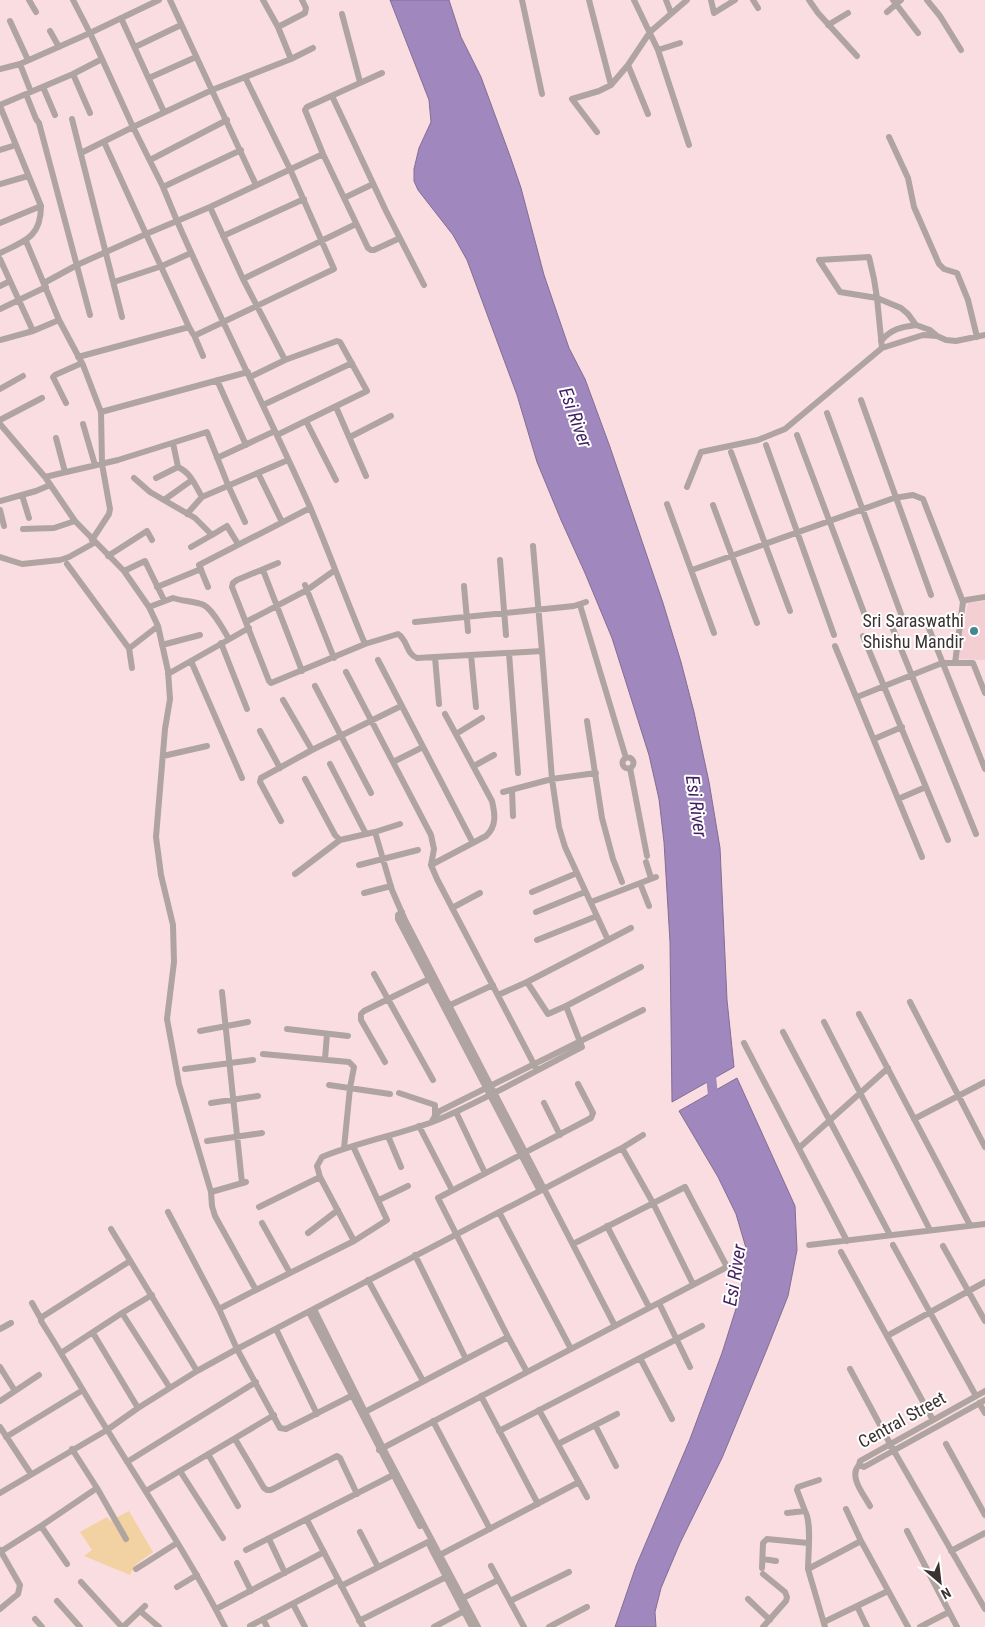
<svg xmlns="http://www.w3.org/2000/svg" width="985" height="1627" font-family="'Roboto Condensed',sans-serif">
<rect width="100%" height="100%" fill="#fadde0"/>
<path fill="#f3cfd3" d="M 985,601 L 985,660 L 956,659 L 968,603 Z"/>
<path fill="#f2d2a2" d="M 129,1511 L 153,1552 L 135,1565 L 130,1575 L 84,1556 L 92,1550 L 80,1532 L 107,1517 L 110,1521 Z"/>
<path fill="#a087bd" stroke="#826e94" d="M 390,0 L 449,0 L 461,37 L 481,77 L 510,156 L 521,188 L 544,275 L 569,348 L 585,379 L 610,447 L 663,603 L 681,662 L 694,712 L 709,782 L 720,848 L 727,1000 L 734,1067 L 672,1102 L 670,942 L 664,842 L 659,799 L 649,755 L 612,638 L 585,573 L 561,520 L 537,462 L 517,395 L 467,260 L 453,235 L 418,190 L 414,181 L 414,169 L 419,148 L 431,122 L 429,100 Z
M 737,1078 L 795,1206 L 797,1250 L 788,1296 L 767,1349 L 722,1458 L 680,1543 L 661,1588 L 655,1612 L 656,1627 L 615,1627 L 636,1566 L 690,1439 L 722,1353 L 740,1296 L 746,1248 L 736,1214 L 718,1177 L 679,1111 Z"/>
<g fill="none" stroke-linecap="round" stroke-linejoin="round">
<path stroke="#a087bd" stroke-width="10" d="M 710,1067 L 714,1105"/>
<path stroke="#afa49f" stroke-width="6" d="M 29,0 L 36,12
M 73,0 L 90,33 L 159,0
M 170,0 L 256,185
M 263,0 L 278,27 L 291,59
M 522,0 L 542,94
M 589,0 L 611,85
M 634,0 L 658,50 L 689,145
M 666,0 L 671,13
M 711,0 L 714,13 L 735,0
M 753,0 L 758,8
M 809,0 L 818,13 L 857,56
M 893,0 L 918,33
M 927,0 L 940,16 L 961,50
M 887,12 L 901,0
M 342,14 L 360,82
M 121,18 L 164,112
M 10,21 L 28,60
M 828,25 L 848,13
M 278,27 L 305,13 L 306,8 L 302,0
M 50,31 L 59,47
M 135,47 L 181,25
M 658,50 L 680,43
M 20,64 L 31,92
M 628,65 L 648,114
M 0,69 L 20,64 L 90,33 L 102,59 L 73,74 L 0,105
M 382,73 L 307,107 L 305,110 L 323,154 L 368,248 L 371,250 L 374,250 L 400,238
M 73,74 L 90,113
M 149,78 L 196,57
M 43,87 L 55,115
M 26,94 L 36,119 L 39,123 L 90,315
M 332,96 L 386,211 L 424,285
M 0,106 L 41,206 C 41,237 25,241 0,253
M 72,119 L 122,317
M 597,132 L 572,99 L 599,91 L 611,85 L 628,65 L 650,32 L 687,0
M 889,137 L 908,178 L 914,207 L 939,264 L 944,269 L 957,273 L 968,300 L 977,337
M 0,150 L 16,145
M 81,153 L 133,127 L 102,59
M 150,160 L 227,120
M 0,184 L 28,176
M 163,187 L 241,150
M 344,198 L 373,184
M 210,207 L 243,279 L 285,360
M 0,223 L 41,206
M 223,236 L 304,199
M 26,241 L 59,320 L 83,365 L 101,412 L 102,464 L 110,509 L 109,514 L 92,540
M 0,259 L 33,331
M 819,260 L 840,292 L 877,298 L 882,348 L 923,335 L 937,336 L 946,340 L 956,341 L 985,335
M 819,260 L 869,257 L 874,279 L 877,298 L 901,308 L 908,314 L 916,325 L 930,330 L 936,335
M 243,279 L 356,224
M 114,282 L 162,266 L 191,253
M 44,283 L 77,265 L 146,234 L 104,142
M 0,286 L 10,281
M 0,309 L 46,287
M 189,327 L 146,234 L 177,221 L 163,187 L 133,127 L 212,90 L 291,59 L 313,48
M 194,335 L 203,356
M 0,340 L 33,331 L 59,320
M 881,341 C 891,329 901,327 916,325
M 78,357 L 189,327 L 193,334 L 196,335 L 334,269 L 290,169 L 245,77
M 250,377 L 285,360 L 337,341 L 340,342 L 367,391 L 277,435
M 217,380 L 246,445
M 0,389 L 23,376
M 861,400 L 931,595
M 66,403 L 53,377 L 55,375 L 82,363
M 263,405 L 352,363
M 336,407 L 366,476
M 101,412 L 248,372
M 827,413 L 904,622
M 0,420 L 42,398
M 306,421 L 336,480
M 0,424 L 45,477 L 75,521 L 124,571 L 149,607 L 158,626 L 168,671 L 170,699 L 165,729 L 156,837 L 161,875 L 173,925 L 174,962 L 167,1019 L 179,1084 L 211,1192 L 246,1182
M 83,424 L 95,465
M 797,435 L 869,626
M 350,437 L 391,416
M 56,438 L 65,472
M 173,443 L 178,467
M 766,445 L 834,635
M 731,452 L 790,611
M 217,458 L 275,431
M 258,473 L 282,522
M 45,477 L 118,460 L 207,432 L 228,485 L 245,522
M 134,478 L 150,492 L 195,518 L 212,535 L 227,526 L 238,544
M 156,478 L 178,467 C 191,473 195,485 202,497
M 687,487 L 701,452 L 758,440 L 785,429 L 882,348
M 22,495 L 29,518
M 164,500 L 192,480
M 0,501 L 36,491 L 50,485
M 667,504 L 714,633
M 713,505 L 757,623
M 0,510 L 4,526
M 187,514 L 202,497 L 288,460
M 23,529 L 54,528 L 75,521
M 191,547 L 212,535
M 108,556 L 147,531 L 152,540
M 0,557 L 22,564 L 60,560 L 69,557 L 94,543
M 500,560 L 506,635
M 278,563 L 237,580 L 233,583 L 232,587 L 269,681 L 271,683 L 365,644 C 346,599 329,552 310,507 C 267,411 219,317 177,221 L 210,207 L 323,154
M 67,564 L 128,647 L 131,647 L 158,626
M 263,570 L 302,671
M 692,570 L 894,498 L 913,495 L 923,499 L 963,602
M 124,571 L 145,561 L 164,600
M 305,585 L 334,658
M 464,586 L 468,631
M 157,587 L 201,569
M 208,587 L 199,565 L 310,508
M 580,605 L 626,758
M 149,607 L 173,598 C 182,601 191,601 201,604 C 211,606 223,629 229,639
M 926,621 L 985,769
M 246,622 L 307,590 L 335,570
M 415,622 L 574,606 L 586,602
M 893,629 L 976,834
M 863,636 L 948,840
M 221,643 L 247,709
M 365,644 L 398,634 C 408,640 406,654 417,658 L 542,651 L 533,546
M 162,645 L 200,635
M 835,646 L 922,857
M 129,648 L 132,668
M 509,653 L 518,773
M 471,655 L 476,707
M 435,657 L 439,704
M 378,660 L 473,843
M 191,661 L 242,778
M 955,663 L 973,663 L 985,693
M 346,672 L 431,835 L 434,849 L 431,865 L 437,879 L 537,1070
M 168,674 L 249,628
M 315,686 L 371,793
M 857,697 L 942,663 L 955,663 L 963,602 L 966,600 L 985,597
M 283,700 L 312,750
M 587,721 L 602,818 L 613,859 L 622,882
M 260,731 L 280,768
M 456,734 L 482,718
M 874,739 L 902,727
M 163,756 L 207,746
M622.5 763a5.5 5.5 0 1 1 11 0a5.5 5.5 0 1 1-11 0Z
M 393,762 L 423,747
M 330,764 L 366,834
M 474,766 L 494,755
M 630,768 L 647,856
M 305,779 L 335,835 L 340,840
M 512,790 L 513,816
M 503,792 L 552,779 L 596,773
M 898,799 L 926,787
M 281,821 L 260,782 L 261,778 L 312,750 L 401,706
M 375,832 L 400,824
M 646,862 L 651,878
M 359,865 L 418,850
M 431,865 L 486,836 C 497,826 495,814 492,801 L 445,714
M 295,874 L 340,840 L 375,832 L 392,890 L 405,920 L 615,1326
M 640,883 L 649,906
M 532,892 L 577,873
M 364,893 L 391,886
M 591,902 L 656,877
M 452,908 L 480,893
M 402,912 L 398,915 L 398,919 L 540,1191
M 536,912 L 585,892
M 537,940 L 597,916
M 608,940 L 631,928
M 374,974 L 433,1080
M 527,982 L 608,940 L 565,847 L 559,827 L 552,779 L 542,651
M 222,992 L 242,1183
M 910,1002 L 985,1147
M 566,1006 L 641,967
M 446,1007 L 493,985
M 859,1014 L 970,1225
M 824,1022 L 930,1230
M 287,1029 L 348,1036
M 200,1031 L 248,1022
M 783,1032 L 890,1235
M 744,1043 L 847,1241
M 263,1054 L 349,1062 L 354,1067 L 350,1088 L 344,1148
M 325,1059 L 327,1034
M 385,1062 L 361,1020 L 361,1014 L 364,1011 L 433,977
M 185,1069 L 253,1060
M 329,1085 L 390,1094
M 399,1093 L 435,1105 L 435,1116
M 211,1103 L 258,1096
M 544,1103 L 560,1135
M 456,1112 L 485,1173
M 914,1119 L 985,1082
M 432,1121 L 435,1116 L 440,1111 L 643,1010
M 419,1126 L 452,1190
M 388,1136 L 401,1167
M 207,1141 L 262,1133
M 622,1148 L 653,1203 L 693,1284
M 799,1148 L 888,1068
M 320,1177 L 317,1166 L 322,1157 C 358,1142 398,1135 435,1121 C 485,1100 533,1072 582,1047 L 566,1006 L 548,1014 L 527,982 L 498,995
M 211,1192 L 212,1206 L 215,1216 L 256,1290 L 219,1309
M 379,1200 L 408,1186
M 259,1207 L 320,1177 L 354,1241
M 168,1212 L 219,1309 L 237,1349 L 280,1428 L 286,1429 L 355,1394
M 499,1212 L 571,1349
M 262,1223 L 290,1273
M 607,1226 L 649,1307
M 111,1229 L 197,1371
M 308,1233 L 338,1210
M 809,1245 L 985,1224
M 893,1245 L 976,1396
M 943,1246 L 985,1321
M 841,1252 L 933,1420
M 415,1255 L 466,1359
M 130,1261 L 42,1317 L 41,1321 C 64,1357 85,1395 108,1431 C 148,1496 190,1559 225,1627
M 368,1280 L 423,1381
M 256,1290 L 354,1241 L 387,1220 L 353,1146
M 32,1303 L 41,1319
M 659,1303 L 690,1367
M 314,1309 L 383,1448 L 478,1627
M 309,1312 L 420,1526
M 122,1313 L 170,1388
M 0,1329 L 11,1323
M 276,1329 L 317,1414
M 93,1333 L 138,1408
M 887,1336 L 985,1282
M 61,1353 L 122,1313 L 152,1295
M 640,1358 L 672,1419
M 0,1367 L 15,1391
M 850,1369 L 894,1451 L 985,1609
M 527,1372 L 508,1337 L 438,1198 L 591,1118 L 593,1113 L 578,1084
M 985,1391 L 860,1461 L 859,1465 L 864,1467 L 985,1400
M 481,1396 L 538,1504
M 0,1401 L 39,1375
M 979,1403 L 985,1413
M 539,1410 L 587,1497
M 363,1413 L 508,1337
M 433,1421 L 490,1529
M 595,1425 L 616,1466
M 0,1427 L 31,1474
M 499,1431 L 702,1326
M 6,1437 L 83,1390
M 235,1439 L 264,1488 L 267,1490 L 271,1490 L 337,1456 L 340,1458 L 357,1494
M 558,1444 L 617,1414
M 946,1444 L 985,1515
M 72,1449 L 97,1488 L 126,1539
M 379,1450 L 725,1268 L 726,1265 L 685,1187 L 573,1244
M 208,1454 L 238,1506
M 127,1462 L 256,1382
M 859,1465 C 848,1476 864,1495 870,1506
M 180,1471 L 223,1538
M 146,1491 L 274,1415
M 0,1493 L 107,1430 L 138,1408 L 197,1371 L 237,1349 L 622,1148 L 643,1135
M 846,1509 L 861,1541
M 805,1511 L 797,1490 L 798,1487 L 819,1480
M 787,1513 L 805,1511 C 812,1522 808,1555 808,1569
M 307,1520 L 363,1627
M 907,1531 L 957,1627
M 360,1532 L 378,1567
M 269,1539 L 285,1573
M 430,1546 L 472,1627
M 0,1550 L 20,1585 L 18,1594 L 0,1609
M 246,1550 L 393,1475
M 951,1551 L 985,1533
M 0,1552 L 41,1526
M 436,1557 L 579,1482
M 763,1559 L 776,1561
M 237,1563 L 251,1591
M 67,1564 L 41,1526 L 97,1488
M 491,1566 L 524,1627
M 762,1568 L 763,1543 L 767,1539 L 808,1543
M 136,1569 L 177,1543
M 81,1582 L 122,1627
M 341,1586 L 428,1542
M 177,1587 L 197,1575
M 463,1598 L 498,1580
M 748,1599 L 770,1620
M 57,1601 L 80,1627
M 510,1601 L 569,1572
M 293,1604 L 305,1627
M 857,1606 L 867,1627
M 216,1609 L 324,1552
M 140,1611 L 159,1627
M 35,1619 L 42,1627
M 263,1619 L 267,1627
M 359,1621 L 446,1577
M 824,1622 L 888,1591
M 250,1626 L 338,1580
M 123,1627 L 145,1606
M 434,1627 L 464,1611
M 549,1627 L 587,1607
M 763,1627 L 786,1601 L 787,1597 L 785,1592 L 763,1574
M 825,1627 L 808,1569 L 861,1541 L 908,1627
M 920,1627 L 949,1612"/>
</g>
<circle fill="#418890" stroke="#fff" stroke-width="2" cx="974" cy="631" r="5"/>
<g text-anchor="middle" stroke-width="4" stroke-linejoin="round" paint-order="stroke">
<g font-size="18" fill="#3d3233" stroke="#fff" text-anchor="end">
<text x="964" y="627">Sri Saraswathi<tspan x="964" dy="21">Shishu Mandir</tspan></text>
</g>
<g font-size="18" fill="#3d3233" stroke="#fff">
<text transform="translate(902 1420) rotate(-29)" y="6">Central Street</text>
</g>
<g font-size="19" font-style="italic" fill="#421f61" stroke="#fff">
<text transform="translate(576 417) rotate(70)" y="7">Esi River</text>
<text transform="translate(697 806) rotate(82)" y="7">Esi River</text>
<text transform="translate(734 1275) rotate(-81)" y="7">Esi River</text>
</g>
</g>
<g transform="translate(940 1582) rotate(152)" stroke="#ffffff" stroke-width="4" paint-order="stroke">
<path d="M0-4L9 19L0 12L-9 19Z" fill="#3d3233"/>
<text y="-8" font-size="14" font-weight="bold" text-anchor="middle" fill="#3d3233">N</text>
</g>
</svg>
